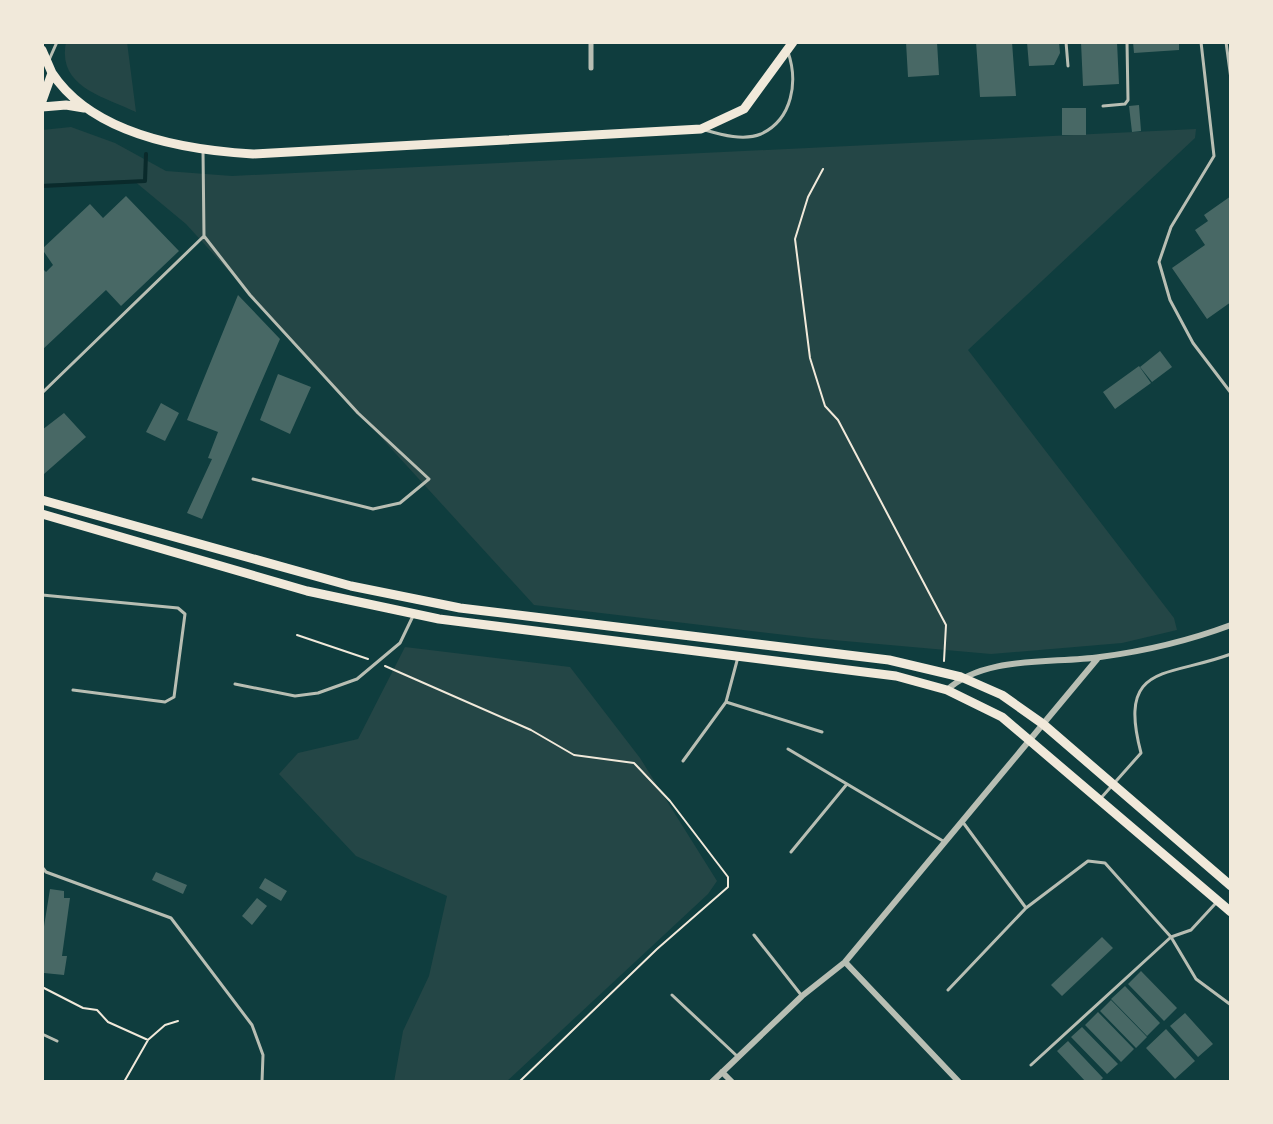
<svg xmlns="http://www.w3.org/2000/svg" width="1273" height="1124" font-family="Figtree,sans-serif">
<rect width="100%" height="100%" fill="#0f3d3e"/>
<path fill="#244646" d="M 66,42 L 127,42 L 136,112 C 103,96 57,87 66,42 Z
M 71,127 L 115,143 L 166,171 L 232,176 L 1196,129 L 1195,138 L 968,350 L 1174,618 L 1177,630 L 1122,643 L 991,654 L 811,638 L 534,605 L 186,224 L 133,180 L 42,184 L 42,130 Z
M 405,647 L 570,667 L 640,758 L 717,881 L 708,894 L 506,1082 L 394,1082 L 403,1031 L 429,976 L 447,896 L 356,856 L 279,774 L 298,753 L 358,739 Z"/>
<g fill="none" stroke-linecap="round" stroke-linejoin="round">
<path stroke="#0a2a2b" stroke-width="4" d="M 42,186 L 145,181 L 146,154"/>
</g>
<path fill="#486865" d="M 906,42 L 937,42 L 939,75 L 908,77 Z
M 976,42 L 1012,42 L 1016,96 L 980,97 Z
M 1027,42 L 1059,42 L 1060,53 L 1054,65 L 1029,66 Z
M 1081,42 L 1117,42 L 1119,84 L 1083,86 Z
M 1133,42 L 1179,42 L 1179,50 L 1134,53 Z
M 1139,105 L 1141,131 L 1132,132 L 1129,106 Z
M 1062,108 L 1086,108 L 1086,135 L 1062,135 Z
M 126,196 L 179,251 L 121,306 L 106,290 L 42,350 L 42,268 L 46,272 L 53,265 L 42,249 L 90,204 L 103,218 Z
M 1231,196 L 1231,302 L 1207,319 L 1172,268 L 1205,245 L 1195,230 L 1208,221 L 1204,215 Z
M 238,295 L 280,339 L 202,519 L 187,513 L 212,459 L 208,458 L 218,432 L 187,420 Z
M 1160,351 L 1172,367 L 1152,382 L 1140,367 Z
M 1139,366 L 1151,383 L 1115,409 L 1103,392 Z
M 278,374 L 311,387 L 290,434 L 260,420 Z
M 161,403 L 179,413 L 165,441 L 146,432 Z
M 64,413 L 86,437 L 44,474 L 42,430 Z
M 156,872 L 187,885 L 183,894 L 152,880 Z
M 265,878 L 287,891 L 281,901 L 259,888 Z
M 50,889 L 64,891 L 64,898 L 70,898 L 62,956 L 67,956 L 64,975 L 44,973 L 42,968 L 42,939 Z
M 257,898 L 267,906 L 252,925 L 242,916 Z
M 1102,937 L 1113,948 L 1062,996 L 1051,985 Z
M 1141,971 L 1177,1008 L 1164,1021 L 1128,984 Z
M 1125,986 L 1160,1023 L 1147,1036 L 1111,999 Z
M 1111,1000 L 1147,1037 L 1136,1048 L 1100,1011 Z
M 1098,1012 L 1134,1049 L 1121,1062 L 1085,1025 Z
M 1185,1013 L 1213,1044 L 1198,1057 L 1170,1026 Z
M 1082,1027 L 1118,1064 L 1107,1074 L 1071,1037 Z
M 1166,1029 L 1195,1061 L 1175,1079 L 1146,1048 Z
M 1068,1041 L 1103,1078 L 1099,1082 L 1086,1082 L 1057,1051 Z"/>
<g fill="none" stroke-linecap="round" stroke-linejoin="round">
<path stroke="#f1e9da" stroke-width="2" d="M 823,169 L 808,197 L 795,239 L 810,358 L 825,406 L 838,420 L 946,625 L 944,661
M 297,635 L 368,659
M 385,666 L 531,730 L 574,755 L 634,763 L 670,801 L 728,877 L 728,887 L 657,949 L 519,1082
M 42,987 L 83,1008 L 97,1010 L 108,1022 L 148,1040 L 124,1082
M 149,1039 L 165,1025 L 178,1021"/>
<path stroke="#b8beb3" stroke-width="3" d="M 1066,42 L 1068,66
M 1201,42 L 1214,156 L 1171,227 L 1159,262 L 1170,300 L 1193,343 L 1231,393
M 1226,42 L 1231,79
M 49,60 L 57,42
M 1103,106 L 1125,104 L 1128,100 L 1127,42
M 705,130 C 722,135 744,141 761,134 C 793,119 798,81 788,52
M 203,151 L 204,236 L 250,295 L 358,413 L 429,479 L 400,503 L 373,509 L 253,479
M 42,393 L 204,236
M 42,595 L 178,608 L 185,614 L 174,697 L 165,702 L 73,690
M 235,684 L 295,696 L 318,693 L 357,679 L 400,643 L 413,616
M 726,702 L 822,732
M 788,749 L 943,841
M 683,761 L 726,702 L 738,657
M 1101,798 L 1141,753 C 1117,662 1167,678 1231,654
M 791,852 L 847,784
M 42,867 L 46,872 L 171,918 L 252,1025 L 263,1055 L 262,1082
M 1026,908 L 1088,861 L 1105,863 L 1171,937 L 1196,979 L 1231,1005
M 754,935 L 802,996
M 948,990 L 1026,908 L 962,821
M 672,995 L 738,1057
M 42,1034 L 57,1041
M 1031,1065 L 1171,937 L 1191,930 L 1215,904"/>
<path stroke="#b8beb3" stroke-width="5" d="M 591,42 L 591,68"/>
<path stroke="#b8beb3" stroke-width="6" d="M 947,690 C 985,655 1052,664 1100,657 C 1146,651 1188,641 1231,625
M 845,962 L 959,1082
M 722,1072 L 732,1082
M 712,1082 L 802,996 L 845,962 L 1098,658"/>
<path stroke="#f1e9da" stroke-width="9" d="M 42,50 L 52,73 L 42,101
M 52,73 C 93,135 185,150 253,154 L 701,129 L 744,109 L 793,42
M 42,107 L 66,105 L 84,108
M 42,500 L 351,586 L 460,608 L 889,660 L 961,677 L 1002,695 L 1043,724 L 1231,886
M 42,514 L 307,591 L 439,619 L 896,676 L 947,690 L 1002,717 L 1231,912"/>
</g>
<rect width="1273" height="1124" fill="none" stroke="#f1e9da" stroke-width="88"/>
</svg>
